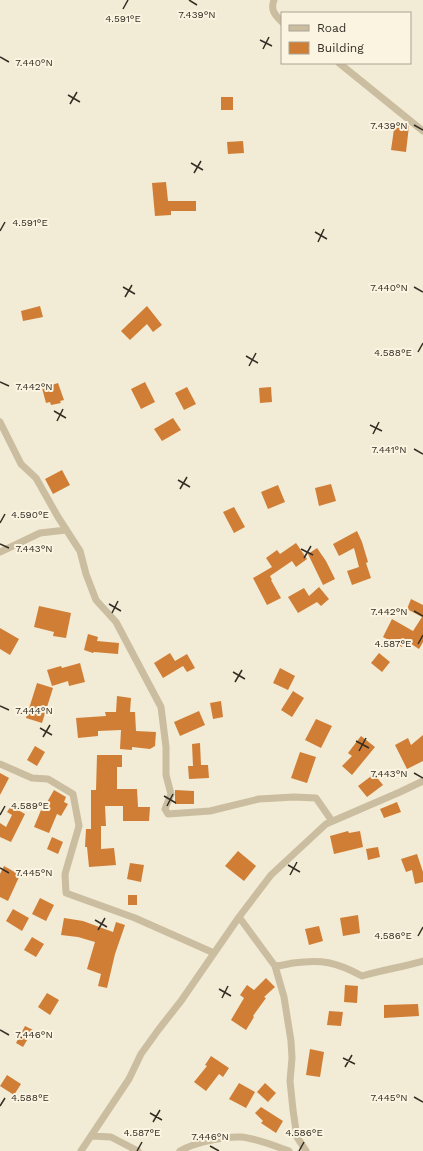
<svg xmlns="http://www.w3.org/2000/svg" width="423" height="1151" font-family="'Work Sans',sans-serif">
<rect width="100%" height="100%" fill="#f2ebd5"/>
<path fill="#d07e35" d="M 221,97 L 233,97 L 233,110 L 221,110 Z
M 395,122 L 406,124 L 409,126 L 406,152 L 391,150 Z
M 243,141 L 244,153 L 228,154 L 227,142 Z
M 166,182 L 168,201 L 196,201 L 196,211 L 171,211 L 171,215 L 155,216 L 152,183 Z
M 40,306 L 43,317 L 23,321 L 21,311 Z
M 147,306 L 162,325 L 153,332 L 147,324 L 130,340 L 121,331 Z
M 145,382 L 155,402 L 141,409 L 131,389 Z
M 58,383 L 64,400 L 60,401 L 61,403 L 51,405 L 50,402 L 46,403 L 42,388 Z
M 187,387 L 196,404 L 184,410 L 175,393 Z
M 271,387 L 272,402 L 260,403 L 259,388 Z
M 173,418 L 181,430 L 162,441 L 154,429 Z
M 62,470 L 70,485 L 53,494 L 45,479 Z
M 331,484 L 336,501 L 319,506 L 315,488 Z
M 278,485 L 285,502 L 268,509 L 261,492 Z
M 234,507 L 245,527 L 234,533 L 223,512 Z
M 357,531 L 362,542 L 368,562 L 366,563 L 371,578 L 352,585 L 347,571 L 359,567 L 354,548 L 339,556 L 333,544 Z
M 296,543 L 307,559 L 296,567 L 292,561 L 270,576 L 272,580 L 271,580 L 281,598 L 267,605 L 253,578 L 272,567 L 266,558 L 277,550 L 280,554 Z
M 317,548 L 326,561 L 335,579 L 323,585 L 308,554 Z
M 319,587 L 329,599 L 321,606 L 317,602 L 298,613 L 288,597 L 304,588 L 309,596 Z
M 411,599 L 423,605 L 423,642 L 419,649 L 405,640 L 402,647 L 383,637 L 392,619 L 413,631 L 422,617 L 407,609 Z
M 39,606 L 71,613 L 66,638 L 53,636 L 54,632 L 34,627 Z
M 0,628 L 19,639 L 10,655 L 0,649 Z
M 88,634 L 98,637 L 97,641 L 119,643 L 118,654 L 94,652 L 93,653 L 84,650 Z
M 170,653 L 175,661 L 187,654 L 195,668 L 187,672 L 183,666 L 163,678 L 154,663 Z
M 379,653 L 390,662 L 382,672 L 371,663 Z
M 80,663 L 85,682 L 69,686 L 68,681 L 52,686 L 47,670 L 61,666 L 62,668 Z
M 280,668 L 295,676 L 288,690 L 273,683 Z
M 37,683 L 53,688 L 42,723 L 26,718 Z
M 293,691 L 304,698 L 292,717 L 281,710 Z
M 117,696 L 131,698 L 130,712 L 135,712 L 136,731 L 156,732 L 155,746 L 150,749 L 132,747 L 132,750 L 120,749 L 121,730 L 98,731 L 98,736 L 78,738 L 76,718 L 106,716 L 105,712 L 116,712 Z
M 221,701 L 223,717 L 213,719 L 210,703 Z
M 199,711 L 205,725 L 180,736 L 174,722 Z
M 316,719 L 332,726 L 321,748 L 305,740 Z
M 423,735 L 423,761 L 407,769 L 395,745 L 408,738 L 411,745 Z
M 361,736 L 375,747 L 352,775 L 342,766 L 352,756 L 348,753 Z
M 200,743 L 201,765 L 208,765 L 209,778 L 189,779 L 188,766 L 193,766 L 192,744 Z
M 35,746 L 45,752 L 37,766 L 27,760 Z
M 300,752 L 316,757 L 307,783 L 291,778 Z
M 97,755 L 122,755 L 122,767 L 117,767 L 117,789 L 137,789 L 138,807 L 150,807 L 149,821 L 123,821 L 123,806 L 105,806 L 106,826 L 101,826 L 101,849 L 114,848 L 116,865 L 89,867 L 87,847 L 85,847 L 86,829 L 91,829 L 91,790 L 96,790 Z
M 0,773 L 9,778 L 0,795 Z
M 374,774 L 383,785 L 367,797 L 358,786 Z
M 54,790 L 66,797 L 64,802 L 68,804 L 61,816 L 57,814 L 49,833 L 34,827 L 41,810 L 42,811 Z
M 175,790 L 194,791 L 194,804 L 175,804 Z
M 397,802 L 401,812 L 384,818 L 380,809 Z
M 11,806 L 25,814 L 11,842 L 0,837 L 0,823 L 6,827 L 12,815 L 7,812 Z
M 348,831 L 349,833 L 360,831 L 363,847 L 334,854 L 330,836 Z
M 52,837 L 63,842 L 58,854 L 47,849 Z
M 378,847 L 380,857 L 368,860 L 366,849 Z
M 238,851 L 256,866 L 244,881 L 225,866 Z
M 417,854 L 423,872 L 423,882 L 415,884 L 412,870 L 406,872 L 401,859 Z
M 130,863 L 144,865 L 141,882 L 127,879 Z
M 4,866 L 20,875 L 8,901 L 0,897 L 0,874 Z
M 128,895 L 137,895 L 137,905 L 128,905 Z
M 40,898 L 54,905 L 46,921 L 32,914 Z
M 13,909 L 29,918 L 22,931 L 6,921 Z
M 358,915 L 360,933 L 343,936 L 340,918 Z
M 64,918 L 83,921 L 113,932 L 116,922 L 125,925 L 115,954 L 107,988 L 98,986 L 101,974 L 87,969 L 95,942 L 78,937 L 61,935 Z
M 319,926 L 323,941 L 309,945 L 305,929 Z
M 32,937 L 44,944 L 36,957 L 24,950 Z
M 266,978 L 275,987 L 264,997 L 266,998 L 253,1016 L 254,1017 L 246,1030 L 231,1020 L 244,998 L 240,995 L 247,985 L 254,990 Z
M 345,985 L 358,986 L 357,1003 L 344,1002 Z
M 47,993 L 59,1000 L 50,1015 L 38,1007 Z
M 418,1004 L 419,1016 L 384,1018 L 384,1005 Z
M 329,1011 L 343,1012 L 341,1026 L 327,1025 Z
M 25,1026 L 33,1030 L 23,1047 L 16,1043 Z
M 310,1049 L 324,1052 L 320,1077 L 306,1075 Z
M 211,1056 L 229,1068 L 223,1077 L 219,1074 L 206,1091 L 194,1082 L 207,1066 L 205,1065 Z
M 7,1075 L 21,1084 L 14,1095 L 0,1086 Z
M 239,1083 L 255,1092 L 246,1108 L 229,1099 Z
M 265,1083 L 276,1093 L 268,1102 L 257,1092 Z
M 261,1107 L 283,1121 L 276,1133 L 261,1123 L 263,1121 L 255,1113 Z"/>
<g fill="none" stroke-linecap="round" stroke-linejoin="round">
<path stroke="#cbbda0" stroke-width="7" d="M 274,0 C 270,10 275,15 282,22
M 339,63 L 423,131
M 0,422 L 21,464 L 36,478 L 58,517 L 80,551 L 86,574 L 96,600 L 116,622 L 161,707 L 166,747 L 166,775 L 171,794 L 165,809 L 168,814 L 210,811 L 259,799 L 294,797 L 316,798 L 332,821
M 0,552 L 40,533 L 66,530
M 0,764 L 32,778 L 48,779 L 73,794 L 79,826 L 65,874 L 66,893 L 135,918 L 214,953
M 239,917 L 275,966 L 284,997 L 291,1041 L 292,1058 L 290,1081 L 293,1110 L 297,1137 L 306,1151
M 275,966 C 281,966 287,964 293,963 C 322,959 336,962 362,976 C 382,970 403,967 423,961
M 92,1136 L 111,1137 L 138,1151
M 81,1151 L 129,1079 L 141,1054 L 159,1029 L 181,1001 L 239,917 L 271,875 L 326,824 L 400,792 L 423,781
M 180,1151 C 193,1143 225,1136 241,1137 C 255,1138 275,1146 289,1151"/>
</g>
<path fill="none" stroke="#342d24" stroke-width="1.5" d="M 189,0 L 197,5M 123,9 L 128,0M 260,40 L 272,46M 263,49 L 269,37M 0,57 L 9,62M 68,95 L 80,102M 70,104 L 77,92M 414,125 L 423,130M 191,163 L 203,170M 194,173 L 201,161M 0,231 L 5,222M 315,232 L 327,239M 318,242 L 324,229M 123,287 L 135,294M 414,287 L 423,292M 125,297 L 132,285M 418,352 L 423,343M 246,356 L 258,363M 249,366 L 256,353M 0,382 L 9,386M 54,411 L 66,418M 57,421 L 63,409M 370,425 L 382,431M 373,434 L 379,422M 414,449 L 423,454M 178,480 L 190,487M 180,489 L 187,477M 0,523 L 5,514M 0,544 L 9,548M 301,549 L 313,555M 304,558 L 311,546M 109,604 L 121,611M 414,611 L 423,616M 112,613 L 118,601M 418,644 L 423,635M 233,672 L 245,679M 235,682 L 242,670M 0,706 L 9,710M 40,728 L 52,735M 43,737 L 50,725M 356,741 L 369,748M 359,751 L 366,738M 414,773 L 423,778M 164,796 L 176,803M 167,806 L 173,794M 0,815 L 5,806M 288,865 L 300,872M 0,868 L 9,873M 290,875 L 297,862M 95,920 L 107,927M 98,930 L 105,918M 418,936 L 423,927M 219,989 L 231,996M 222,998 L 228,986M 0,1030 L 9,1035M 343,1058 L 355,1064M 345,1067 L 352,1055M 414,1097 L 423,1102M 0,1106 L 5,1098M 150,1113 L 162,1120M 153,1122 L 160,1110M 210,1146 L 219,1151M 137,1151 L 142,1142M 299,1151 L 304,1142"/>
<g font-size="10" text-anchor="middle" fill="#342d24" stroke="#faf4e1" stroke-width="4" stroke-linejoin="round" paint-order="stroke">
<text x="197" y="18">7.439°N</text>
<text x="123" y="22">4.591°E</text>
<text x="34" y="66">7.440°N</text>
<text x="389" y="129">7.439°N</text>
<text x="30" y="226">4.591°E</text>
<text x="389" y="291">7.440°N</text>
<text x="393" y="356">4.588°E</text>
<text x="34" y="390">7.442°N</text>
<text x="389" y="453">7.441°N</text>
<text x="30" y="518">4.590°E</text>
<text x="34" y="552">7.443°N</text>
<text x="389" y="615">7.442°N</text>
<text x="393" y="647">4.587°E</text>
<text x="34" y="714">7.444°N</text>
<text x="389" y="777">7.443°N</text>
<text x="30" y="809">4.589°E</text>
<text x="34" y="876">7.445°N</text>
<text x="393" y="939">4.586°E</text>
<text x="34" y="1038">7.446°N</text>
<text x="389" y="1101">7.445°N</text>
<text x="30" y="1101">4.588°E</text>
<text x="142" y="1136">4.587°E</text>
<text x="304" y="1136">4.586°E</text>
<text x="210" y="1140">7.446°N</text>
</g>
<rect x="281" y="12" width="130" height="52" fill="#faf4e1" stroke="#aba495"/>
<rect x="289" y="25" width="20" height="6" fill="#cbbda0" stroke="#aba495"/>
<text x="317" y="32" font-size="12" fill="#342d24">Road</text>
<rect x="289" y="42" width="20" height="12" fill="#d07e35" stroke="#aba495"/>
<text x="317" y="52" font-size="12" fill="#342d24">Building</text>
</svg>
